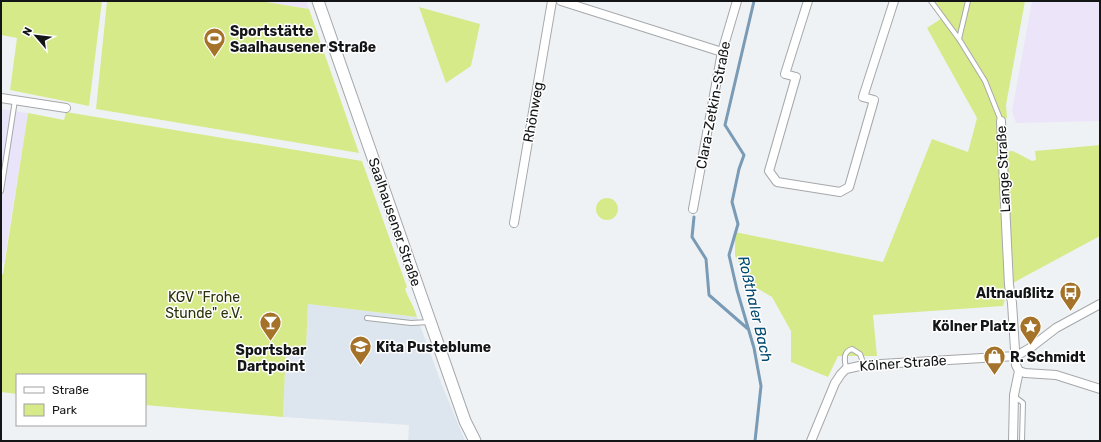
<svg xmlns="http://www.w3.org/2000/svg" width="1101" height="442" font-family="Rubik,sans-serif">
<rect width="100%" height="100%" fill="#eff2f5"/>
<path fill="#eae4fa" d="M 1,109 L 28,113 L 4,263 L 1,263 Z"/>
<path fill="#ece4f9" d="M 260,1 L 306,1 L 309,9 Z
M 1032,1 L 1100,1 L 1100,121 L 1016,123 L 1012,111 Z"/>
<path fill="#dde6ee" d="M 308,304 L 417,317 L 442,385 L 465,441 L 408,441 L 409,425 L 283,417 L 286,347 L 306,347 Z"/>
<path fill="#d7ea8a" d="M 1,1 L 102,1 L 89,106 L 10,90 L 17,38 L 1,35 Z
M 107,1 L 260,1 L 309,9 L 359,153 L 96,109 Z
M 935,1 L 1025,1 L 1006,105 L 1007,118 L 1001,121 L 1002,152 L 1013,151 L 1032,161 L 1036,160 L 1035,151 L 1100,145 L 1100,236 L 1009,285 L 1003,306 L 873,315 L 877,356 L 838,356 L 828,377 L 791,362 L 791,331 L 772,297 L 753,286 L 735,256 L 735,232 L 883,262 L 932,139 L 968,152 L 977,118 L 927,28 L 945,16 Z
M 419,7 L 480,24 L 471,66 L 446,83 Z
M 66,112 L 362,161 L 407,287 L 405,289 C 409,300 413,304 417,317 L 308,304 L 306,348 L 286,347 L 283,417 L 145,405 L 145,375 L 17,375 L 17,394 L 1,392 L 1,274 L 3,274 L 28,113 L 64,120 Z
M596 209a11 11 0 1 1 22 0a11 11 0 1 1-22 0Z"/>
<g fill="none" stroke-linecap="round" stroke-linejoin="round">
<path stroke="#799bb6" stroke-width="3" d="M 754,1 L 725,125 L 744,155 L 739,169 L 732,202 L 738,224 L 729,255 L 737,290 L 754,348 L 761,386 L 755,441
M 694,217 L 692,237 L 706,259 L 709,295 L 748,329"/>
<defs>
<path id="lane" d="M 931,1 L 959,39 L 985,81 L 1001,121
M 959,39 L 968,1
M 1,191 L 15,100
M 367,318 L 411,323 L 430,322
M 846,369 C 845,361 842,352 852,349 L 860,354 L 864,365
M 1015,397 L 1023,403 L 1022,441"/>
<path id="street" d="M 561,1 L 722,52
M 808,1 L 785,74 L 796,77 L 769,171 L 777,182 L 840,192 L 849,187 L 874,100 L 863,97 L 894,1
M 1,98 L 66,108
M 1001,121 L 1009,285 L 1012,303 L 1016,365 L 1019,371 L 1025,373 L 1056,375 L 1100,389
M 693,209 L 722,52 L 737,1
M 514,223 L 552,1
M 811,441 L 835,383 L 841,374 L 846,369 L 864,365 L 1016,356 L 1030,348 L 1056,328 L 1100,304
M 1013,441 L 1014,395 L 1019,371"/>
<path id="secondary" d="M 318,1 L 465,421 L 475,441"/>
</defs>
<use href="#lane" stroke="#a5a8aa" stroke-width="6"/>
<use href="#street" stroke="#a5a8aa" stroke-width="10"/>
<use href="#secondary" stroke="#a5a8aa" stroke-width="13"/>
<use href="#lane" stroke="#fff" stroke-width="4"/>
<use href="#street" stroke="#fff" stroke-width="8"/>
<use href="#secondary" stroke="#fff" stroke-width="11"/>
</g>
<defs>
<symbol id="stadium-pin" viewBox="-11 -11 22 30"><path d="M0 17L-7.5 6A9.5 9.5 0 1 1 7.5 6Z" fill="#a47229" stroke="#fff"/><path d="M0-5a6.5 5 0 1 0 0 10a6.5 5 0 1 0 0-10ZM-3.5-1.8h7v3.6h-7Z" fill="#fff"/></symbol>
<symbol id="bus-pin" viewBox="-11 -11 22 30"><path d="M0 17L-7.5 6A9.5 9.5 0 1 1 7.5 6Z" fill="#a47229" stroke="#fff"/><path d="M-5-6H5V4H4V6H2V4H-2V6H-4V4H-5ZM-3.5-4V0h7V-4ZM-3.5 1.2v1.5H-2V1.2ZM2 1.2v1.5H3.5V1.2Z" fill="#fff"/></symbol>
<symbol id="bar-pin" viewBox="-11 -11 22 30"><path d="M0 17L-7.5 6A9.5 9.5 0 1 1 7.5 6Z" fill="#a47229" stroke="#fff"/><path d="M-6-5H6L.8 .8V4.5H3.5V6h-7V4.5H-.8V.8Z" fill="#fff"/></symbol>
<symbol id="sight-pin" viewBox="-11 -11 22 30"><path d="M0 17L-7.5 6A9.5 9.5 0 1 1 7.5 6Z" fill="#a47229" stroke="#fff"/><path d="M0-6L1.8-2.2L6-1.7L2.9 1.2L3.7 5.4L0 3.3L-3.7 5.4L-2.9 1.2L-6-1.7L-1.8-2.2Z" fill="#fff"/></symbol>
<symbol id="school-pin" viewBox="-11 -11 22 30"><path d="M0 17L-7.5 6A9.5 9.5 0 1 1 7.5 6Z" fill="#a47229" stroke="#fff"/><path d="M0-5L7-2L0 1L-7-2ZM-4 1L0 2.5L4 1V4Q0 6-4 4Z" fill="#fff"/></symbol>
<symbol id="shop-pin" viewBox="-11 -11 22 30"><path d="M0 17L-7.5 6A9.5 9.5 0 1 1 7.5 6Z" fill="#a47229" stroke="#fff"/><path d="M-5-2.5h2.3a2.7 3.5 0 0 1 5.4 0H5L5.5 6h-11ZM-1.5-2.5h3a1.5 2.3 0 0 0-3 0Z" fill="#fff"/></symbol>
</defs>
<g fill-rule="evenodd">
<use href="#stadium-pin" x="202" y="26" width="25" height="34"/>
<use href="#bus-pin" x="1058" y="280" width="25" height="34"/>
<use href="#bar-pin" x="258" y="310" width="25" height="34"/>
<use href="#sight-pin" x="1018" y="314" width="25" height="34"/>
<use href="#school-pin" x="348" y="334" width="25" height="34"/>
<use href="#shop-pin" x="982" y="344" width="25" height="34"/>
</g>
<g text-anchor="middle" stroke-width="3" stroke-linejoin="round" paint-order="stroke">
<g font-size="14" font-weight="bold" fill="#141516" stroke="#fff" text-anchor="start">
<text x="230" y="36">Sportstätte<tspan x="230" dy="16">Saalhausener Straße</tspan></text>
<text x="1054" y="298" text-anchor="end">Altnaußlitz</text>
<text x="1016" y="331" text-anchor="end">Kölner Platz</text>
<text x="376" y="352">Kita Pusteblume</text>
<text x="271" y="355" text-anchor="middle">Sportsbar<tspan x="271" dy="16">Dartpoint</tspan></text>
<text x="1010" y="362">R. Schmidt</text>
</g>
<g font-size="14" fill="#141516" stroke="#fff">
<text transform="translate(713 105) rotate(-79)" y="5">Clara-Zetkin-Straße</text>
<text transform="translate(533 112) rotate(-80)" y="5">Rhönweg</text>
<text transform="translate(1003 169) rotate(-93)" y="5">Lange Straße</text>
<text transform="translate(395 222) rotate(71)" y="5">Saalhausener Straße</text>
<text transform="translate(903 363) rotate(-4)" y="5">Kölner Straße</text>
</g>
<g font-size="14" fill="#2b3108" stroke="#fff">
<text x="204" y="302">KGV "Frohe<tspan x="204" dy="16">Stunde" e.V.</tspan></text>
</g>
<g font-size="15" font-style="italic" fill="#034a72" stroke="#fff">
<text transform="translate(755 309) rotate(77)" y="5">Roßthaler Bach</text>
</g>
</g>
<rect width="1101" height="442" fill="none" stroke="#141516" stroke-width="4"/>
<rect x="16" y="374" width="130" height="52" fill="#ffffff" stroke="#a1a1a2"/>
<rect x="24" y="387" width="20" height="6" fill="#ffffff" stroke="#a1a1a2"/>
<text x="52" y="394" font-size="12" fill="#141516">Straße</text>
<rect x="24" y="404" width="20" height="12" fill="#d7ea8a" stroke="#a1a1a2"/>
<text x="52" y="414" font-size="12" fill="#141516">Park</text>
<g transform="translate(36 36) rotate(298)" stroke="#ffffff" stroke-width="3" paint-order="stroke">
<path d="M0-3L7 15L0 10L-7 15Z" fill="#141516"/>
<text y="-6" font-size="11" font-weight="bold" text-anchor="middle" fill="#141516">N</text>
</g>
</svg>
